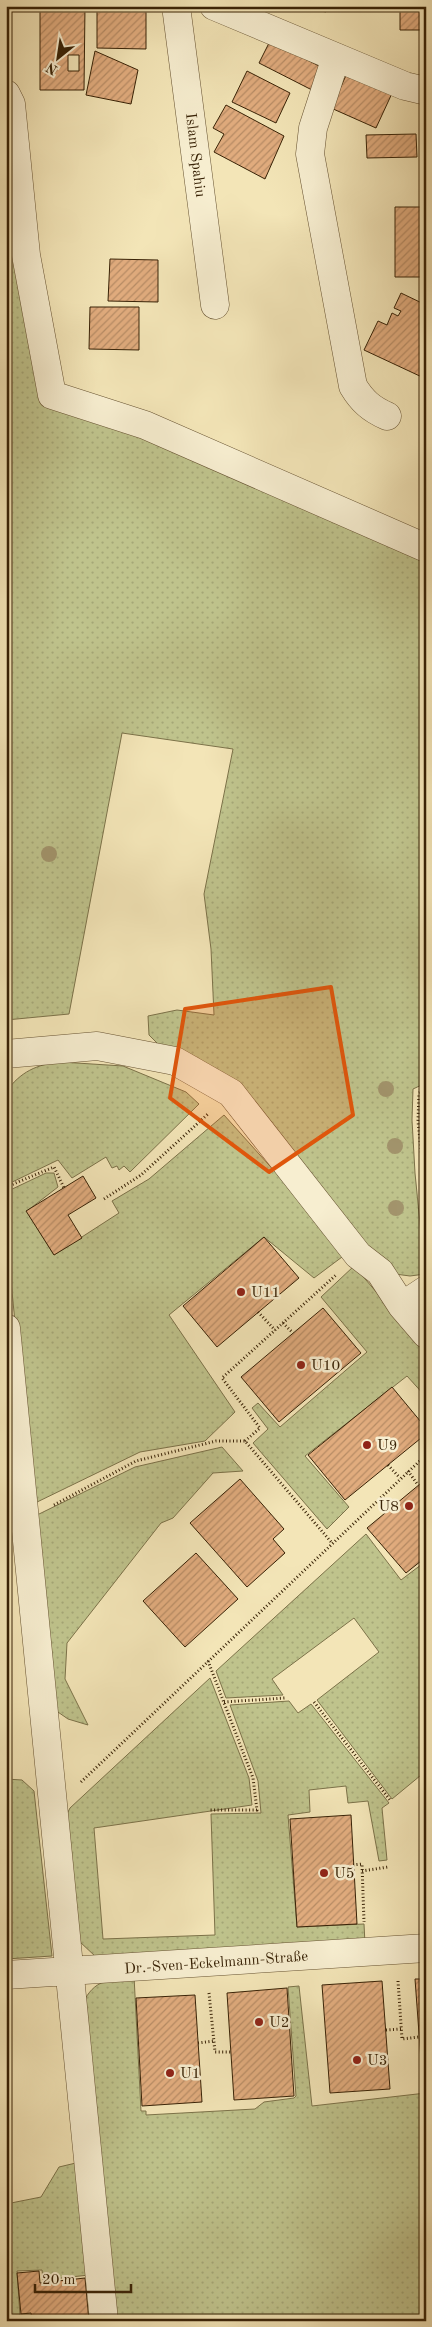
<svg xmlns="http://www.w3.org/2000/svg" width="432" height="2327" font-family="'Old Standard TT',serif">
<defs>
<pattern id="grass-dots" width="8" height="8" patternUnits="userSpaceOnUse" patternTransform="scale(1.25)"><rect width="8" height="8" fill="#bfc38c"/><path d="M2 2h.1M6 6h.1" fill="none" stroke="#a5a777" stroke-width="1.8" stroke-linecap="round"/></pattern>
<pattern id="building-hatch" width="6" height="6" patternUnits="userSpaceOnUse" patternTransform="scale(1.25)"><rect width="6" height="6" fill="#e1ac7e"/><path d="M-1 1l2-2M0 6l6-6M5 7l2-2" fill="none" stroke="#b78c65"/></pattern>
</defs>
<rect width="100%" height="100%" fill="#f3e5b7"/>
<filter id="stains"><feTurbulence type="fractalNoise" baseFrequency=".004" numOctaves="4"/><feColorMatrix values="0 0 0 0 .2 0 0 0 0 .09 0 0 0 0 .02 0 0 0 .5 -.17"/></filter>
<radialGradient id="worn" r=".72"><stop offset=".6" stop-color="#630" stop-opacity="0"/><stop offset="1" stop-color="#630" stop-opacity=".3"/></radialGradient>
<path fill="url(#grass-dots)" stroke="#7c7249" d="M 6,157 L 52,395 L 426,548 L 426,1083 L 413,1089 L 412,1120 L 415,1173 L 425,1274 L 410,1276 L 380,1272 L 231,1093 L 175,1061 L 149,1035 L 148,1016 L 177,1010 L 214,1015 L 211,949 L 204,894 L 233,749 L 122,733 L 69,1014 L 6,1020 Z
M 61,1062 L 123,1066 L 186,1092 L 199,1104 L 130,1172 L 124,1166 L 119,1170 L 117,1166 L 112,1168 L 106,1157 L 72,1178 L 58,1160 L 6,1185 L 6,1092 C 20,1072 37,1064 61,1062 Z
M 224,1115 L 313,1214 L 346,1254 L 314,1278 L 264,1237 L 169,1315 L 235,1412 L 205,1441 L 140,1452 L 33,1504 L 6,1231 L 6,1192 L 46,1173 L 54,1173 L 58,1187 L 27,1211 L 54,1255 L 119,1213 L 112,1201 L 149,1179 Z
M 354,1266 L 426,1350 L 426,1397 L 407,1376 L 305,1456 L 349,1507 L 327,1529 L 253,1443 L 268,1429 L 252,1408 L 258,1403 L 280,1427 L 367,1352 L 321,1297 Z
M 222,1447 L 243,1471 L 213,1473 L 173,1518 L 161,1523 L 67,1643 L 65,1679 L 88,1725 L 68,1719 L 55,1710 L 35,1516 L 135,1467 Z
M 366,1534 L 401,1580 L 426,1561 L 426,1771 L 392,1799 L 317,1700 L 379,1652 L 354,1618 L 272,1679 L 283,1695 L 226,1698 L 216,1671 Z
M 210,1678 L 249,1778 L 252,1805 L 94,1828 L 103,1939 L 215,1935 L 211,1814 L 261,1813 L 258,1781 L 230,1705 L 289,1701 L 298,1713 L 311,1704 L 389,1803 L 382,1808 L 387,1860 L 379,1861 L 368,1801 L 348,1803 L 346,1786 L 309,1790 L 310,1812 L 288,1815 L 297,1927 L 364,1924 L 365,1944 L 96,1957 L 79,1941 L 66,1816 L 70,1808 Z
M 6,1779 L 22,1780 L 34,1791 L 52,1956 L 6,1959 Z
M 134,1976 L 141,2111 L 146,2111 L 146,2115 L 255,2109 L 264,2102 L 294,2098 L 296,2096 L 288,1987 L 299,1986 L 312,2106 L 426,2093 L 426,2321 L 114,2321 L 85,1999 C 97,1978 112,1980 134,1976 Z
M 80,2162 L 89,2275 L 43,2280 L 42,2270 L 17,2271 L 20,2316 L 29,2316 L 29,2321 L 6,2321 L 6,2204 L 41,2197 L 59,2167 Z"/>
<path fill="url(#building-hatch)" stroke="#382206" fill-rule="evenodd" d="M 40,6 L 85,6 L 84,90 L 40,90 ZM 68,55 L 79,55 L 79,71 L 68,71 Z
M 97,6 L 146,7 L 146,49 L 97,48 Z
M 293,6 L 327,6 L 326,12 Z
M 400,6 L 426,6 L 426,30 L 400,30 Z
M 270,41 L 323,68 L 312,90 L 259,63 Z
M 95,51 L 138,70 L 131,104 L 86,95 Z
M 349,69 L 394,89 L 376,128 L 331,108 Z
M 247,71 L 290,93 L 276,123 L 232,102 Z
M 226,105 L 284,136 L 265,179 L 214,152 L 224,134 L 213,128 Z
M 416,134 L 417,157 L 367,158 L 366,135 Z
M 395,207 L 422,207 L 422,277 L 395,277 Z
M 110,259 L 158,260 L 158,302 L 108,301 Z
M 401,293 L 426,305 L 424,378 L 364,350 L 378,321 L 387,325 L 392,313 L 398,316 L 401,311 L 394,308 Z
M 90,307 L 139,307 L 139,350 L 89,349 Z
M 83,1176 L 96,1198 L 68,1215 L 82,1238 L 54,1255 L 26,1211 Z
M 264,1237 L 299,1278 L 217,1347 L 183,1306 Z
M 323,1308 L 361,1353 L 279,1422 L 241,1377 Z
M 392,1387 L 426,1428 L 426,1434 L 345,1500 L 308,1455 Z
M 240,1479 L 284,1529 L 273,1539 L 285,1553 L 247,1587 L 190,1523 Z
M 426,1479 L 426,1557 L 406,1573 L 367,1528 Z
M 196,1553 L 238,1599 L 185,1647 L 143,1601 Z
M 351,1815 L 357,1924 L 297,1927 L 290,1819 Z
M 415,1979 L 426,1979 L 426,2088 L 423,2088 Z
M 382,1981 L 390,2089 L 330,2093 L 322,1985 Z
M 287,1988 L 294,2096 L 234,2100 L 227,1993 Z
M 195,1995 L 202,2102 L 142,2106 L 136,1998 Z
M 39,2271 L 40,2283 L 85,2278 L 89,2321 L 32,2321 L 31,2313 L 21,2314 L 17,2273 Z"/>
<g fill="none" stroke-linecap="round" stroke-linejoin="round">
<defs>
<path id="minor" d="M 176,6 L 215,305
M 214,6 L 405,86 L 426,91
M 336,57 L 313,128 L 310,154 L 353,386 C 362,401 371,409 387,416
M 6,94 L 11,104 L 26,255 L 52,395 L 145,425 L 426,548
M 6,1054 L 97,1046 L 175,1061 L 231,1093 L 358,1255 L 380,1272 L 402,1306 L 426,1334
M 402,1306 L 426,1290
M 6,1328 L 104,2321
M 6,1975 L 426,1948"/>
</defs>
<use href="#minor" stroke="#675332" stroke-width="29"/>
<path stroke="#382206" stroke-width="3" stroke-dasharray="1 2.5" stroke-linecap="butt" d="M 426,1089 L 419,1093 L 418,1121 L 426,1198
M 6,1187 L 54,1167 L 64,1188
M 104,1199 L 141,1175 L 208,1114
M 258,1312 L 275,1330
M 283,1323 L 293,1333
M 245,1441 L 260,1428 L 222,1378 L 336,1275
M 388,1465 L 400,1478
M 408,1471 L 418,1485
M 54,1505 L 136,1461 L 216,1441 L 245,1441 L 332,1543
M 208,1661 L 253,1778 L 257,1810 L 210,1810
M 224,1702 L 285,1698
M 314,1702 L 390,1800
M 81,1782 L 426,1455
M 353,1865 L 362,1864 L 364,1922
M 362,1871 L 388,1867
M 398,1981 L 402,2039 L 419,2037
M 209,1993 L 215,2052 L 231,2052
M 386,2030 L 402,2029
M 198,2043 L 214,2041"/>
<use href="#minor" stroke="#f7eed0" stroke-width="28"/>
</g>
<g fill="#a2946c">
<circle cx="49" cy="854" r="8"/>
<circle cx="386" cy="1089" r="8"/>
<circle cx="395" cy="1146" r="8"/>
<circle cx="396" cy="1208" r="8"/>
</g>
<path fill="#df560c" fill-opacity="0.2" stroke="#df560c" stroke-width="4" stroke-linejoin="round" d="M 331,987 L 353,1115 L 269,1172 L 170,1098 L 185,1009 Z"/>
<g fill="#8f2418" stroke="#f7eed0" stroke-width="2">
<circle cx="241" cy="1292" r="5"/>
<circle cx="301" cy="1365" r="5"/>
<circle cx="367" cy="1445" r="5"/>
<circle cx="409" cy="1506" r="5"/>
<circle cx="324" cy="1873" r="5"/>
<circle cx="259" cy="2022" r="5"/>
<circle cx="357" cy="2060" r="5"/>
<circle cx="170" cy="2073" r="5"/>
</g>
<g text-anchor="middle" stroke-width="5" stroke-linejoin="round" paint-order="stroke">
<g font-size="15" fill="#382206" stroke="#f7eed0">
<text transform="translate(196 155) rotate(83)" y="5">Islam Spahiu</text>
<text transform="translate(216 1962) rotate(-4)" y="5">Dr.-Sven-Eckelmann-Straße</text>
</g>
<g font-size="15" fill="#382206" stroke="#f7eed0" text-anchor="start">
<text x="251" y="1297">U11</text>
<text x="311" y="1370">U10</text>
<text x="377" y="1450">U9</text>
<text x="399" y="1511" text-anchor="end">U8</text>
<text x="334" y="1878">U5</text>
<text x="269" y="2027">U2</text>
<text x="367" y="2065">U3</text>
<text x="180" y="2078">U1</text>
</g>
</g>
<rect width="432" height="2327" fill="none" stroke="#f3e5b7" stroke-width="25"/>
<rect x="8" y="8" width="417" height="2312" fill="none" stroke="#382206" stroke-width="2.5"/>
<rect x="12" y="12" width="407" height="2302" fill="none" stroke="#382206"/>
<g transform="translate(58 58) rotate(210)" stroke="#f7eed0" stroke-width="4" paint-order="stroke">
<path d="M0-4L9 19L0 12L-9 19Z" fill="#382206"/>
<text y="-8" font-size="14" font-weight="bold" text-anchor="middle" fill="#382206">N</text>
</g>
<path d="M35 2284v8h96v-8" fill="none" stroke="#382206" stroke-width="2.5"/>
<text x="42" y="2284" font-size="15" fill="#382206" stroke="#f7eed0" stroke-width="4" paint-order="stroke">20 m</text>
<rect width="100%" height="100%" filter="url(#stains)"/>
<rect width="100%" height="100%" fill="url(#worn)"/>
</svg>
